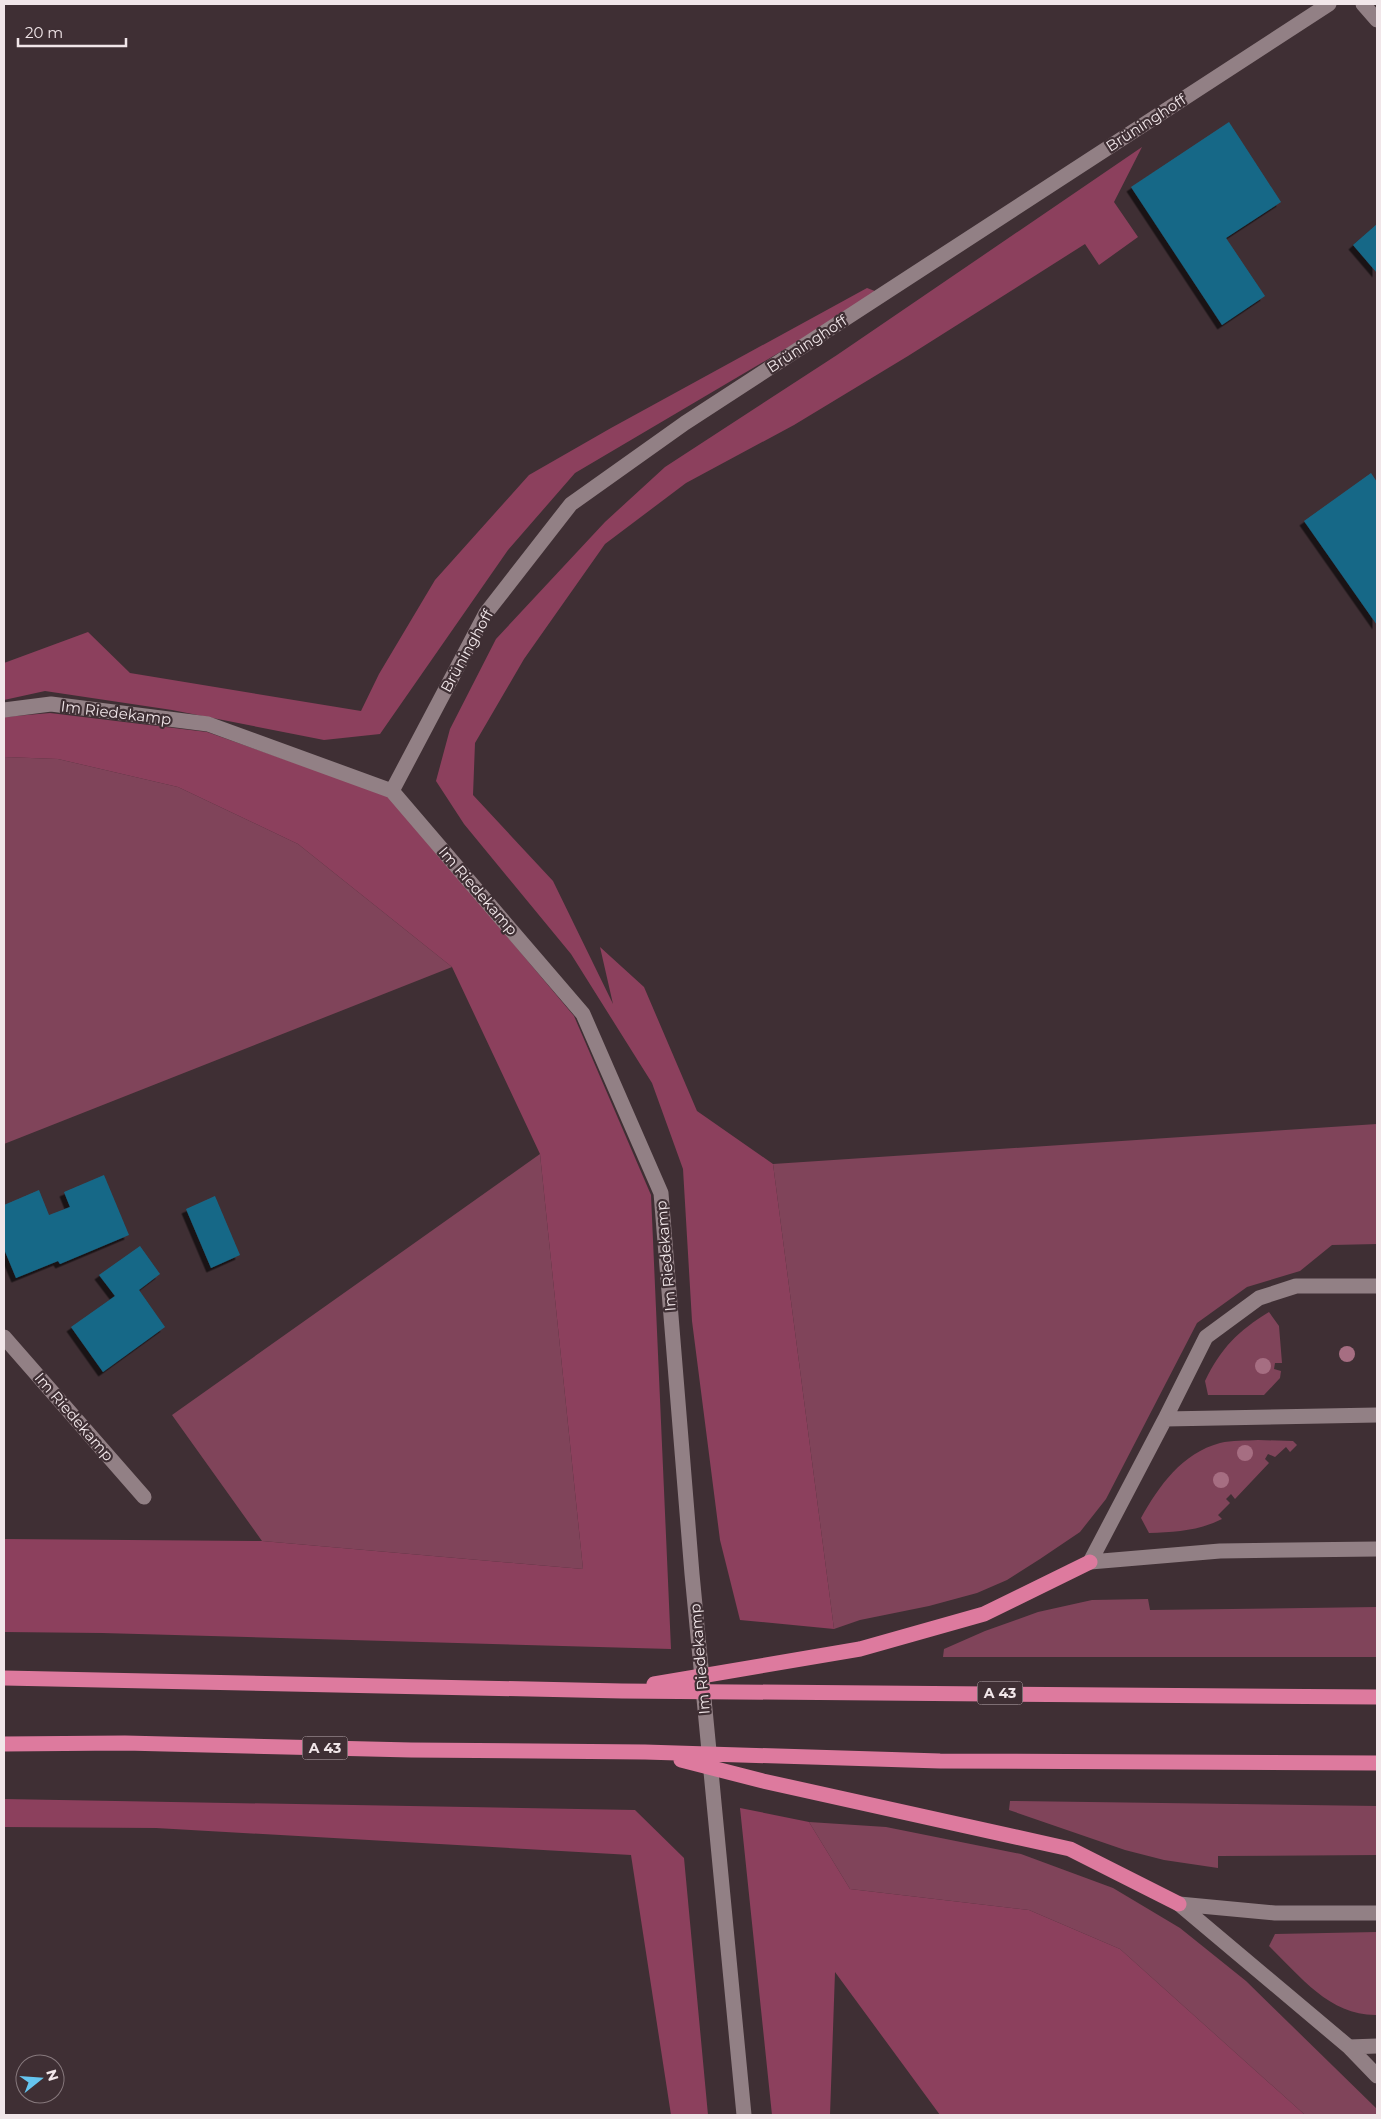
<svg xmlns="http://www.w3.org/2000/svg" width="1381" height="2119" font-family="Montserrat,sans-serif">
<defs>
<filter id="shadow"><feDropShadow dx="-4.5" dy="4.5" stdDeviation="0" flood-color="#0009"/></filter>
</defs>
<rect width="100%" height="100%" fill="#3f2f34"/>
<path fill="#80445a" d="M 4,757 L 58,759 L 178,787 L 298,844 L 452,967 L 4,1144 Z
M 1377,1124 L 1377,1244 L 1332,1245 L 1300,1271 L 1247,1287 L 1197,1323 L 1106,1499 L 1080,1532 L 1040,1559 L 1007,1580 L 977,1593 L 929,1606 L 860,1620 L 834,1629 L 773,1164 Z
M 540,1154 L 583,1569 L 262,1541 L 172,1415 Z
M 1269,1312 L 1279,1326 L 1282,1363 L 1275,1363 L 1274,1369 L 1281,1371 L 1280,1378 L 1264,1395 L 1208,1395 L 1205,1381 C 1221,1348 1238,1331 1269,1312 Z
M 1258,1440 L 1293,1441 L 1297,1445 L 1290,1452 L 1286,1447 L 1275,1457 L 1268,1454 L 1265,1459 L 1269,1463 L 1235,1499 L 1231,1494 L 1226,1499 L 1230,1503 L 1218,1515 L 1222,1519 C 1198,1531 1175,1532 1149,1533 L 1141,1518 C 1159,1486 1182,1453 1220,1443 C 1232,1440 1246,1441 1258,1440 Z
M 1148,1599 L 1150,1610 L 1377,1607 L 1377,1657 L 943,1657 L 944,1649 L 985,1631 L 1038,1612 L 1092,1600 Z
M 1010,1801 L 1377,1806 L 1377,1855 L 1218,1856 L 1218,1868 L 1164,1860 L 1125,1850 L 1009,1810 Z
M 809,1822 L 886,1827 L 1021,1854 L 1113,1888 L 1180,1928 L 1246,1981 L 1377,2109 L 1377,2115 L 1305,2115 L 1120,1949 L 1029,1910 L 850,1889 Z
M 1377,1932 L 1377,2015 C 1330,2016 1300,1976 1269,1946 L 1275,1934 Z"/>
<path fill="#8c405d" d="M 1142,147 L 1114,202 L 1138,237 L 1099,265 L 1085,244 L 908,356 L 794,425 L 686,483 L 605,544 L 524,659 L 475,743 L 473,795 L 553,881 L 613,1004 L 600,947 L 644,987 L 697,1111 L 773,1164 L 834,1629 L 740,1620 L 720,1540 L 692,1321 L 683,1169 L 652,1083 L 571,954 L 464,824 L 436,781 L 450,729 L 496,639 L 605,522 L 665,467 L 837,355 Z
M 867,288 L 880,293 L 575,473 L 508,550 L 380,734 L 324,740 L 172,710 L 45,691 L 4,700 L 4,663 L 88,632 L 130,673 L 361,711 L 379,674 L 435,580 L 529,475 L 611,428 Z
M 50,713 L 207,732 L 389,796 L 574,1016 L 651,1195 L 671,1649 L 102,1633 L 4,1632 L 4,1539 L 262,1541 L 583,1569 L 540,1154 L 452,967 L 298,844 L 178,787 L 58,759 L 4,757 L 4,717 Z
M 4,1799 L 635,1810 L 684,1858 L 708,2115 L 671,2115 L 631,1855 L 156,1828 L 4,1827 Z
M 740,1808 L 809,1822 L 850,1889 L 1029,1910 L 1120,1949 L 1305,2115 L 940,2115 L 835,1972 L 830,2115 L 772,2115 Z"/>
<path fill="#196887" filter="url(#shadow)" d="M 1229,122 L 1281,202 L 1226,238 L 1265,296 L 1222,325 L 1131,187 Z
M 1377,224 L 1377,273 L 1353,245 Z
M 1371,473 L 1377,482 L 1377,625 L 1304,521 Z
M 104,1175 L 129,1235 L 60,1264 L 58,1261 L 16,1278 L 4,1249 L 4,1205 L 39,1190 L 49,1215 L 70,1207 L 64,1192 Z
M 215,1196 L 240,1255 L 211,1268 L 186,1209 Z
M 140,1246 L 160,1274 L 139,1290 L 165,1327 L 103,1372 L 71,1327 L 115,1296 L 99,1275 Z"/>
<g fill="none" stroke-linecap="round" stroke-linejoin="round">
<path stroke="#928085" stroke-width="15" d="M 1363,4 L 1377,20
M 4,710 L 51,704 L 208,724 L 392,791 L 583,1014 L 661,1193 L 692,1574 L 744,2115
M 392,791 L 486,613 L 571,504 L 685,423 L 1329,4
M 4,1337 L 144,1497
M 1165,1419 L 1206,1337 L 1259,1298 L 1296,1286 L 1377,1286
M 1090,1562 L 1165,1419 L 1377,1415
M 1090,1562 L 1220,1551 L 1377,1549
M 1179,1904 L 1349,2047 L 1377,2076
M 1179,1904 L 1275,1913 L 1377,1913
M 1349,2047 L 1377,2046"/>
<path stroke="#dd7a9e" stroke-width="15" d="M 4,1678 L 622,1691 L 1377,1697
M 654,1684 L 860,1649 L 984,1614 L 1090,1562
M 4,1744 L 125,1743 L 411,1750 L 645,1752 L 940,1761 L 1377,1763
M 681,1760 L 763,1781 L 1070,1849 L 1179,1904"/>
</g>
<g fill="#a66e82">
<circle cx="1347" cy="1354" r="8"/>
<circle cx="1263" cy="1366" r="8"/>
<circle cx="1245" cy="1453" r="8"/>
<circle cx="1221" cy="1480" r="8"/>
</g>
<g text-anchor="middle" stroke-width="4.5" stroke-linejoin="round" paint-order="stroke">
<g fill="#3f2f34" stroke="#bcafb3" stroke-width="1">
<rect x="977.5" y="1681.5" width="45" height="23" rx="4"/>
<rect x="302.5" y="1736.5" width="45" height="23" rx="4"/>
</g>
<g font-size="14" font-weight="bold" fill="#f1e6e9">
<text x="1000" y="1698">A 43</text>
<text x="325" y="1753">A 43</text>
</g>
<g font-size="15" fill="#f1e6e9" stroke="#3f2f34">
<text transform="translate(1146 123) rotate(-33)" y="5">Brüninghoff</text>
<text transform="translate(807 344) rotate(-33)" y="5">Brüninghoff</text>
<text transform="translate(467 651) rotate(-61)" y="5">Brüninghoff</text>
<text transform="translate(116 713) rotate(7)" y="5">Im Riedekamp</text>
<text transform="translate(478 891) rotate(49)" y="5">Im Riedekamp</text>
<text transform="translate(666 1256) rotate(-95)" y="5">Im Riedekamp</text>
<text transform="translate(74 1417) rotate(49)" y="5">Im Riedekamp</text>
<text transform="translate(700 1659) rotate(-95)" y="5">Im Riedekamp</text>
</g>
</g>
<rect width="1381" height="2119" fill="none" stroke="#f1e6e9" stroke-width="10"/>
<g transform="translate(40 2079) rotate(73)"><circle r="24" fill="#3f2f34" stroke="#86787c"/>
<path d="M0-4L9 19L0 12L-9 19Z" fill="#65c5ef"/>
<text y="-8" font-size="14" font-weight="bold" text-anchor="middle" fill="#f1e6e9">N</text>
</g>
<path d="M18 38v8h108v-8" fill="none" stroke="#f1e6e9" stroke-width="2.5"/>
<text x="25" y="38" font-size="15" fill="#f1e6e9" stroke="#3f2f34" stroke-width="4" paint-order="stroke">20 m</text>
</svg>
